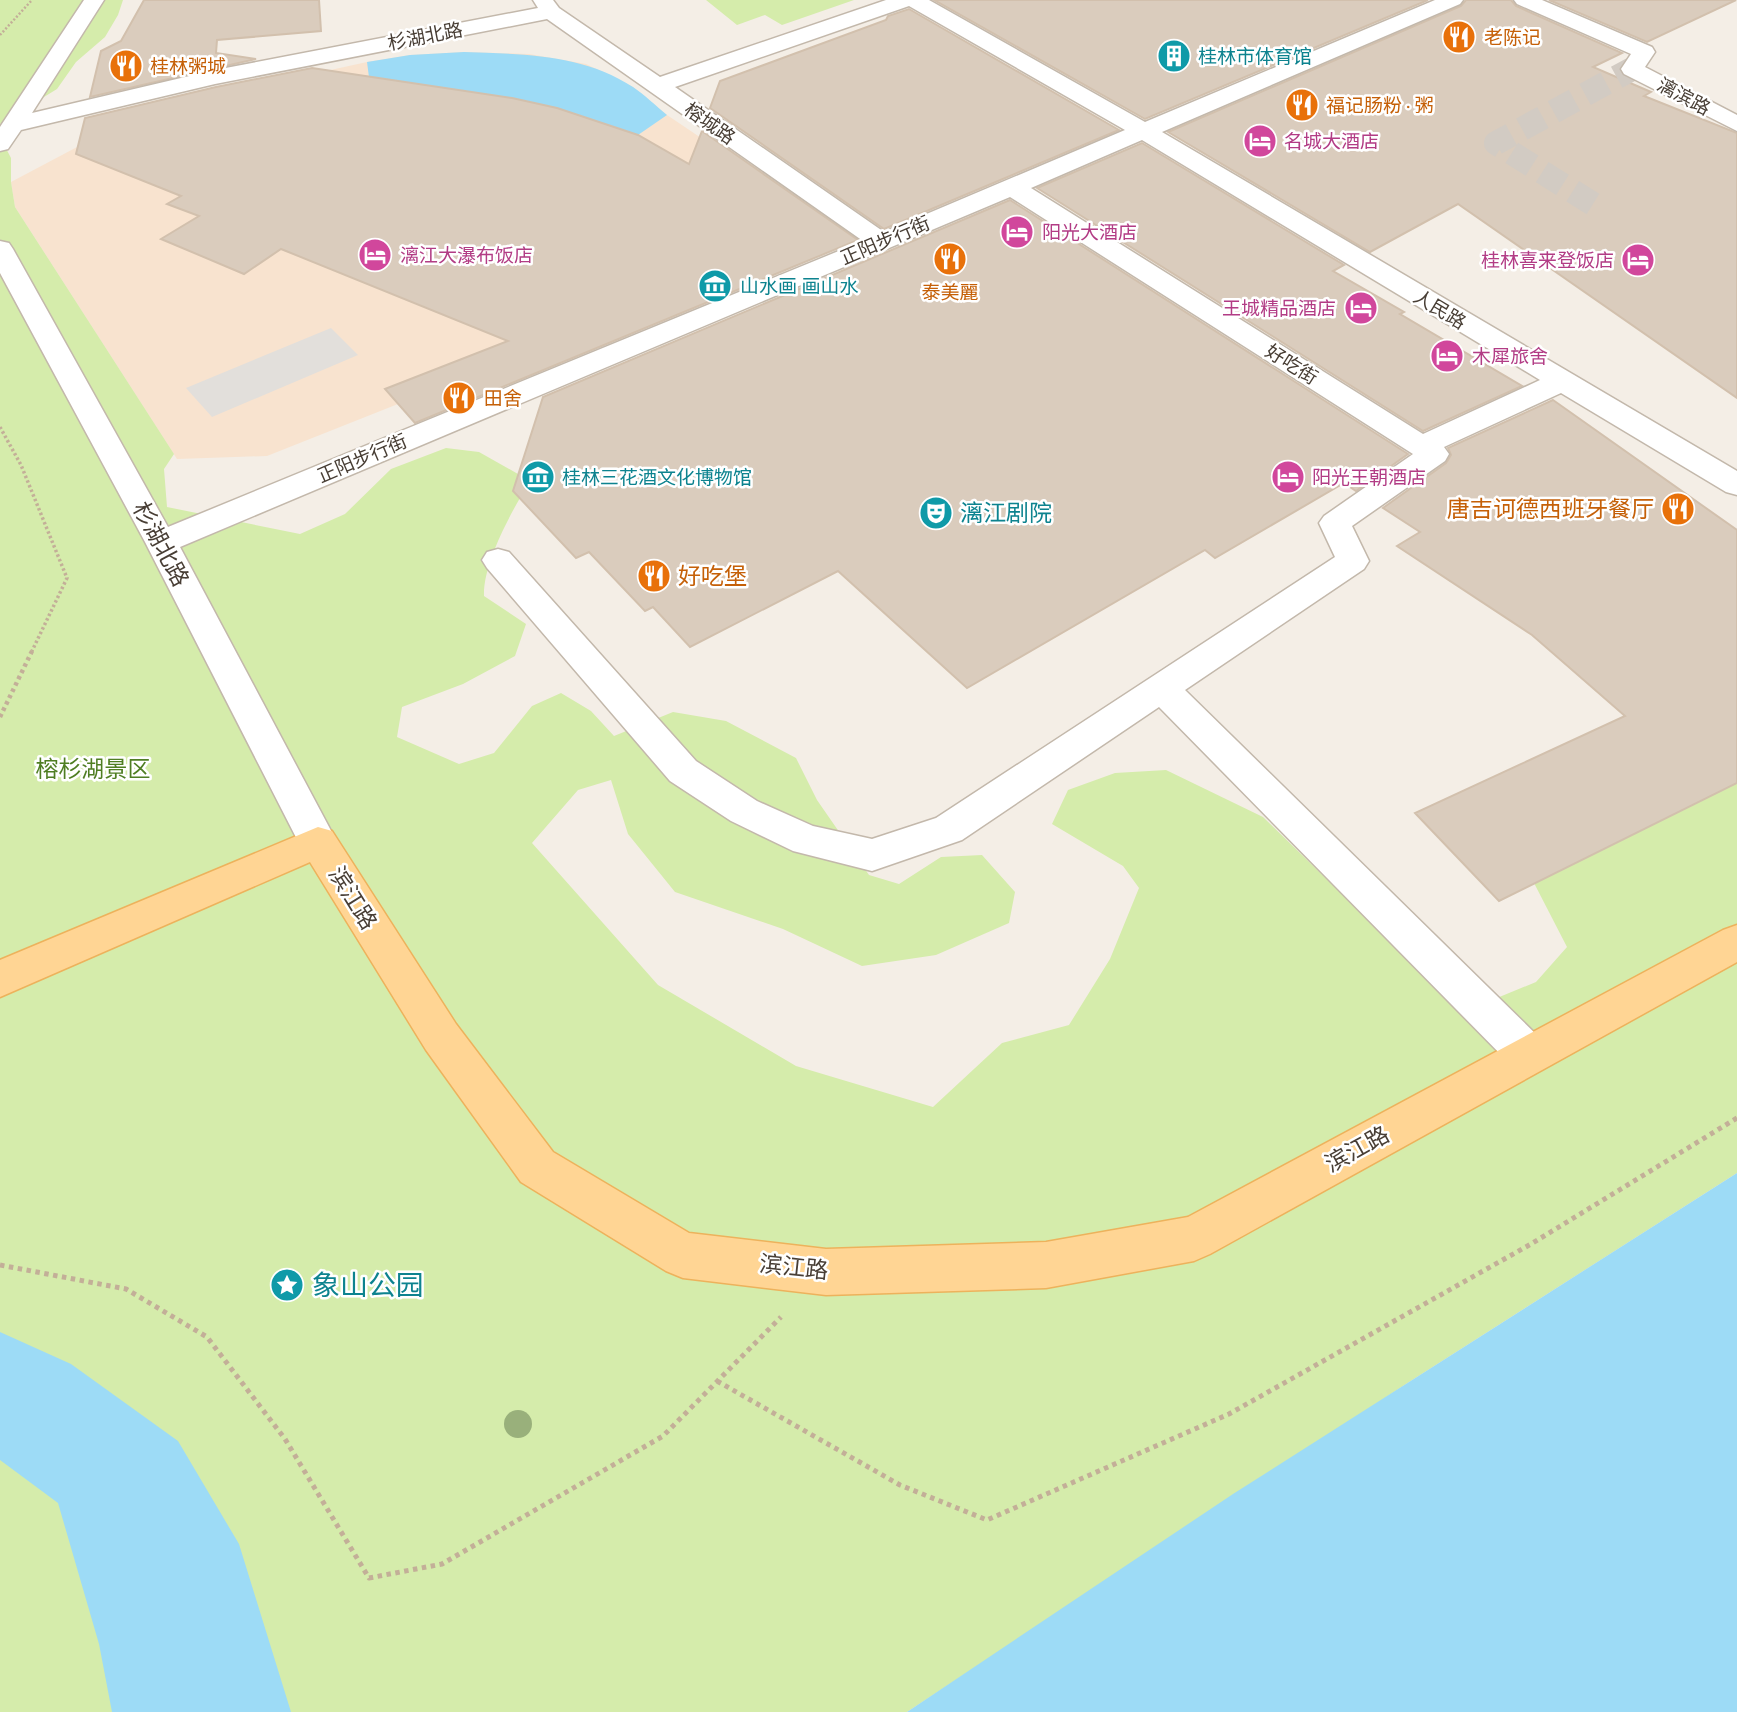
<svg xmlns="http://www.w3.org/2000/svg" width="1737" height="1712" font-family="Karla,'Noto Sans SC',sans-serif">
<rect width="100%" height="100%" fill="#f4eee6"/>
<path fill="#f8e3cf" d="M 464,52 L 529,54 L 586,64 L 633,87 L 667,115 L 780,191 L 681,273 L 385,389 L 398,404 L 267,456 L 177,459 L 15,207 L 11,182 L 147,110 L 367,62 L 410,55 Z"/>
<path fill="#d5ecab" d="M 0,0 L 123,0 L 118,15 L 105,37 L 76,62 L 57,89 L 0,124 Z
M 706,0 L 854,0 L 782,25 L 765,15 L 737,25 Z
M 0,137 L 11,158 L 11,182 L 15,207 L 174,454 L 164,469 L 167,507 L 300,534 L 345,514 L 391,469 L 446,448 L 479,452 L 518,474 L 513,491 L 520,498 C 505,524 483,567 484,596 L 526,624 L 515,656 L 463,684 L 402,707 L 397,737 L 459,764 L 494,753 L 532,706 L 561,693 L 591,711 L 614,736 L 673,712 L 726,721 L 796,758 L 817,800 L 869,875 L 899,884 L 941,857 L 982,855 L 1015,892 L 1009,923 L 936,955 L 862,966 L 783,929 L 675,892 L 628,834 L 611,780 L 578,790 L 532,843 L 658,985 L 796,1066 L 933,1107 L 1002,1043 L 1069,1025 L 1110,959 L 1139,888 L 1123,866 L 1052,824 L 1068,790 L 1115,773 L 1166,770 L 1263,817 L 1463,1012 L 1536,982 L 1567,947 L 1534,883 L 1737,783 L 1737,1173 L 1406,1384 L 907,1712 L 0,1712 Z"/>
<path fill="#e2dfdb" d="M 331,328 L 358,355 L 212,417 L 186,388 Z"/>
<path fill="#9ddbf6" d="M 464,52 C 522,54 583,54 633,87 C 645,95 656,106 667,115 L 638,135 L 557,108 L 512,98 L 370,85 L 367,62 L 410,55 Z
M 1737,1173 L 1737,1712 L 907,1712 L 1233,1494 Z
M 0,1332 L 71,1364 L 178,1441 L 239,1544 L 291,1712 L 112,1712 L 99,1644 L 58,1503 L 0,1460 Z"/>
<path fill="#daccbd" stroke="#d2c0ad" stroke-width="2" d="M 144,0 L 319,0 L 321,31 L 217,40 L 216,53 L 256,59 L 90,97 L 101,51 L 121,41 Z
M 934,0 L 1428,0 L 1145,119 Z
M 1466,0 L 1511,0 L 1516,6 L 1622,53 L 1593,67 L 1651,92 L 1644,96 L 1737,133 L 1737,398 L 1458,204 L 1370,252 L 1168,132 L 1461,6 Z
M 1549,0 L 1736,0 L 1647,42 Z
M 909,9 L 1119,130 L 884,229 L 710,108 L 720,81 L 886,20 L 888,16 Z
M 312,68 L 512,98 L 557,108 L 638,135 L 689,164 L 702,131 L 858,240 L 415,423 L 385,389 L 508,341 L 281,249 L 244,274 L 161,239 L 199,216 L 167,204 L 181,196 L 76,154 L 85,118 L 216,87 Z
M 1142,143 L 1344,265 L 1333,271 L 1404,312 L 1400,314 L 1522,386 L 1423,431 L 1037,188 Z
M 1010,200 L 1408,454 L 1356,491 L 1344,483 L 1215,558 L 1205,550 L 967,688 L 838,571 L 690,647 L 653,607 L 645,611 L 589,552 L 576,558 L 513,491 L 543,397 Z
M 1553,400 L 1737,530 L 1737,783 L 1499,901 L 1415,813 L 1625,716 L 1532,635 L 1397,546 L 1420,532 L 1383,508 L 1446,463 L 1451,455 L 1448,448 Z"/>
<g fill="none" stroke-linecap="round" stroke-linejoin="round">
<path stroke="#d2cbc3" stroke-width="24" stroke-dasharray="24 12" stroke-linecap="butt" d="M 1593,204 L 1496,143 L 1632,69"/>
<defs>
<path id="minor" d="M 84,0 L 104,0 L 32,113 L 215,70 L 538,8 L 533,0 L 553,0 L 559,8 L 660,77 L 886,0 L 929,0 L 1145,122 L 1435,0 L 1463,0 L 1460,4 L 1162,132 L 1737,471 L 1737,495 L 1726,492 L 1561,393 L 1444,447 L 1449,454 L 1445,461 L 1352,526 L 1369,561 L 1364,569 L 1185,690 L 1544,1042 L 1550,1055 L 1544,1068 L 1529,1074 L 1514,1068 L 1159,707 L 962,840 L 872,871 L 793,851 L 731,821 L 670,781 L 487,568 L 482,560 L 487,552 L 498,549 L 509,552 L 696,761 L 757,801 L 813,826 L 872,839 L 936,818 L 1335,557 L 1319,523 L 1324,516 L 1413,454 L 1010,197 L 180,547 L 337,842 L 332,853 L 318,857 L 304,853 L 145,542 L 0,273 L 0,241 L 9,243 L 13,249 L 168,527 L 863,241 L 547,19 L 215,84 L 21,130 L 8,149 L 0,151 L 0,127 ZM 909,6 L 1125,130 L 884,232 L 675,87 ZM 1142,140 L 1540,380 L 1423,434 L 1031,188 Z
M 1514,0 L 1542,0 L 1652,47 L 1655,52 L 1645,67 L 1737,115 L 1737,131 L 1624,74 L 1621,69 L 1631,54 L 1517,4 Z"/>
<path id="major" d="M 318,827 L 332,831 L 456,1024 L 553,1152 L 689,1233 L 826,1249 L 1046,1242 L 1188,1217 L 1723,930 L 1737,925 L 1737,962 L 1210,1254 L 1194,1261 L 1046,1288 L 826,1295 L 683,1278 L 666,1271 L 521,1182 L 426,1050 L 310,862 L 0,997 L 0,960 Z"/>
</defs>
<use href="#minor" stroke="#c3b8ab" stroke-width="3"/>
<use href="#major" stroke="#edb25c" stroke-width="3"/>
<path stroke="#c3af98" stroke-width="2.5" stroke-dasharray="2 2" stroke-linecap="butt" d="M 0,35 L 32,0"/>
<path stroke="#c3af98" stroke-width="3.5" stroke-dasharray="2.5 2.5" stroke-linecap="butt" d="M 0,427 L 21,465 L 67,578 L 32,651"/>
<path stroke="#c3af98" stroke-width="4.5" stroke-dasharray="3.5 3.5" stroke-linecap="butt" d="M 0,717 L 33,649"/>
<path stroke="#c3af98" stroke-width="5" stroke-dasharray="4.5 4.5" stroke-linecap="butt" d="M 0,1265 L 126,1289 L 207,1337 L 285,1439 L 369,1578 L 442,1564 L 663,1436 L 781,1317
M 717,1381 L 900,1485 L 987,1520 L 1229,1414 L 1531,1244 L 1737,1118"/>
<use href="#minor" fill="#fff" fill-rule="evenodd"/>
<use href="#major" fill="#ffd594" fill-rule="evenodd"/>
</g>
<circle fill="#99b07b" cx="518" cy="1424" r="14"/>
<defs>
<symbol id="restaurant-disc" viewBox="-11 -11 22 22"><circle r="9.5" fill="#e8710a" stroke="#fff"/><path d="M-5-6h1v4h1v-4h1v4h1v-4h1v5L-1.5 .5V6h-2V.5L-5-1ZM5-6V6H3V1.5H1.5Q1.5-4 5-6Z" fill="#fff"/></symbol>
<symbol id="building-disc" viewBox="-11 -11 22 22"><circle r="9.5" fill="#0f9aa8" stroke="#fff"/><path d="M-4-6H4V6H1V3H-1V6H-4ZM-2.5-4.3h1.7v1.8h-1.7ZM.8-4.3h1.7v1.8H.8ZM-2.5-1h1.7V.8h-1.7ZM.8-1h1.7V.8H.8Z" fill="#fff"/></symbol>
<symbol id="hotel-disc" viewBox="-11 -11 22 22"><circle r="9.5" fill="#d1479c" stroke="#fff"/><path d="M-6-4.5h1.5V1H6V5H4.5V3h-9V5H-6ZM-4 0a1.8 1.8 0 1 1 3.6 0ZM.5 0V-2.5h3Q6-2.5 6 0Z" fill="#fff"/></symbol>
<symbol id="museum-disc" viewBox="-11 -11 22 22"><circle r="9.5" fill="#0f9aa8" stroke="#fff"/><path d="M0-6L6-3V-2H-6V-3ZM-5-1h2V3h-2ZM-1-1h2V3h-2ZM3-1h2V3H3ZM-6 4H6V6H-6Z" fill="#fff"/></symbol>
<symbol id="theatre-disc" viewBox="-11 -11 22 22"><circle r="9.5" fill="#0f9aa8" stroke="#fff"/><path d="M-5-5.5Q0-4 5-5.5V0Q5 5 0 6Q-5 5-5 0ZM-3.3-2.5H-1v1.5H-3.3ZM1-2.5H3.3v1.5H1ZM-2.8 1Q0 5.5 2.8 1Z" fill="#fff"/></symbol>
<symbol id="sight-disc" viewBox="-11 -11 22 22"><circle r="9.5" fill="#0f9aa8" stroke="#fff"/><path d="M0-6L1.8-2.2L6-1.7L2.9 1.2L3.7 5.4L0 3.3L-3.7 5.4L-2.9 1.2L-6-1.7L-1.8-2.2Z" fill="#fff"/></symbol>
</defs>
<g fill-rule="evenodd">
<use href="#restaurant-disc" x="1440" y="18" width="38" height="38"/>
<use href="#building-disc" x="1155" y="37" width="38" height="38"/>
<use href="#restaurant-disc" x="107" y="47" width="38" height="38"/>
<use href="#restaurant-disc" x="1283" y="86" width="38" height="38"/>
<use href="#hotel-disc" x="1241" y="122" width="38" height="38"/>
<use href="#hotel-disc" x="998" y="213" width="38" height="38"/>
<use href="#hotel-disc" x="356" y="236" width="38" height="38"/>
<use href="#restaurant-disc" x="931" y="240" width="38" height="38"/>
<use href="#hotel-disc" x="1619" y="241" width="38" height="38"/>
<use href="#museum-disc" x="696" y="267" width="38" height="38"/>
<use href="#hotel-disc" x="1342" y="289" width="38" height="38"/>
<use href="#hotel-disc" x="1428" y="337" width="38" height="38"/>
<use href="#restaurant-disc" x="440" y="379" width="38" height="38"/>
<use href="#museum-disc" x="519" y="458" width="38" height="38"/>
<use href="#hotel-disc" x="1269" y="458" width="38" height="38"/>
<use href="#restaurant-disc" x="1659" y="490" width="38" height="38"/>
<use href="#theatre-disc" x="917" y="494" width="38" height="38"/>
<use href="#restaurant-disc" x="635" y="557" width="38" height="38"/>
<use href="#sight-disc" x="268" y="1266" width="38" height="38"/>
</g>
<g text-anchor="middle" stroke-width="5" stroke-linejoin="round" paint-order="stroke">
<g font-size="19" fill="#483e35" stroke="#fff">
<text transform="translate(425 36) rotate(-11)" y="7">杉湖北路</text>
<text transform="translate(1684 96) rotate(28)" y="7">漓滨路</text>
<text transform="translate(710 123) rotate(35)" y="7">榕城路</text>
<text transform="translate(885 240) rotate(-23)" y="7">正阳步行街</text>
<text transform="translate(1440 309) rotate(31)" y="7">人民路</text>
<text transform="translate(1292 364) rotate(32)" y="7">好吃街</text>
<text transform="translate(362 458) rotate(-23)" y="7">正阳步行街</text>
</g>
<g font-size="19" fill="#c56008" stroke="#fff" text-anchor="start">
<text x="1484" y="44">老陈记</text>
<text x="150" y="73">桂林粥城</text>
<text x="1326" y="112">福记肠粉 · 粥</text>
<text x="950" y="299" text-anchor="middle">泰美麗</text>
<text x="484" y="405">田舍</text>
</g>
<g font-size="19" fill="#0d838f" stroke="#fff" text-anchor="start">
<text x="1198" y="63">桂林市体育馆</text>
<text x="740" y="293">山水画 画山水</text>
<text x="562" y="484">桂林三花酒文化博物馆</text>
</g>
<g font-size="19" fill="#b23c85" stroke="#fff" text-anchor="start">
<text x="1284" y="148">名城大酒店</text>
<text x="1042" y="239">阳光大酒店</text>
<text x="400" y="262">漓江大瀑布饭店</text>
<text x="1614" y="267" text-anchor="end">桂林喜来登饭店</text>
<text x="1336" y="315" text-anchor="end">王城精品酒店</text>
<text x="1472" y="363">木犀旅舍</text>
<text x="1312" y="484">阳光王朝酒店</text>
</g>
<g font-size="23" fill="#c56008" stroke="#fff" text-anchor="end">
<text x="1654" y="517">唐吉诃德西班牙餐厅</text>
<text x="678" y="584" text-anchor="start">好吃堡</text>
</g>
<g font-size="23" fill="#0d838f" stroke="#fff" text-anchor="start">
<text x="960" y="521">漓江剧院</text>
</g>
<g font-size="23" fill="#483e35" stroke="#fff">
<text transform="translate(161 544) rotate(62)" y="8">杉湖北路</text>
<text transform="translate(353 898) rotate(58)" y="8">滨江路</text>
<text transform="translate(1357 1149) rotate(-29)" y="8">滨江路</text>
<text transform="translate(794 1267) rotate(6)" y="8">滨江路</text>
</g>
<g font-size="23" fill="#4f7e23" stroke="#fff">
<text x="93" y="777">榕杉湖景区</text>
</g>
<g font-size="28" fill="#0d838f" stroke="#fff" text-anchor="start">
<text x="312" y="1295">象山公园</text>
</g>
</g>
</svg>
